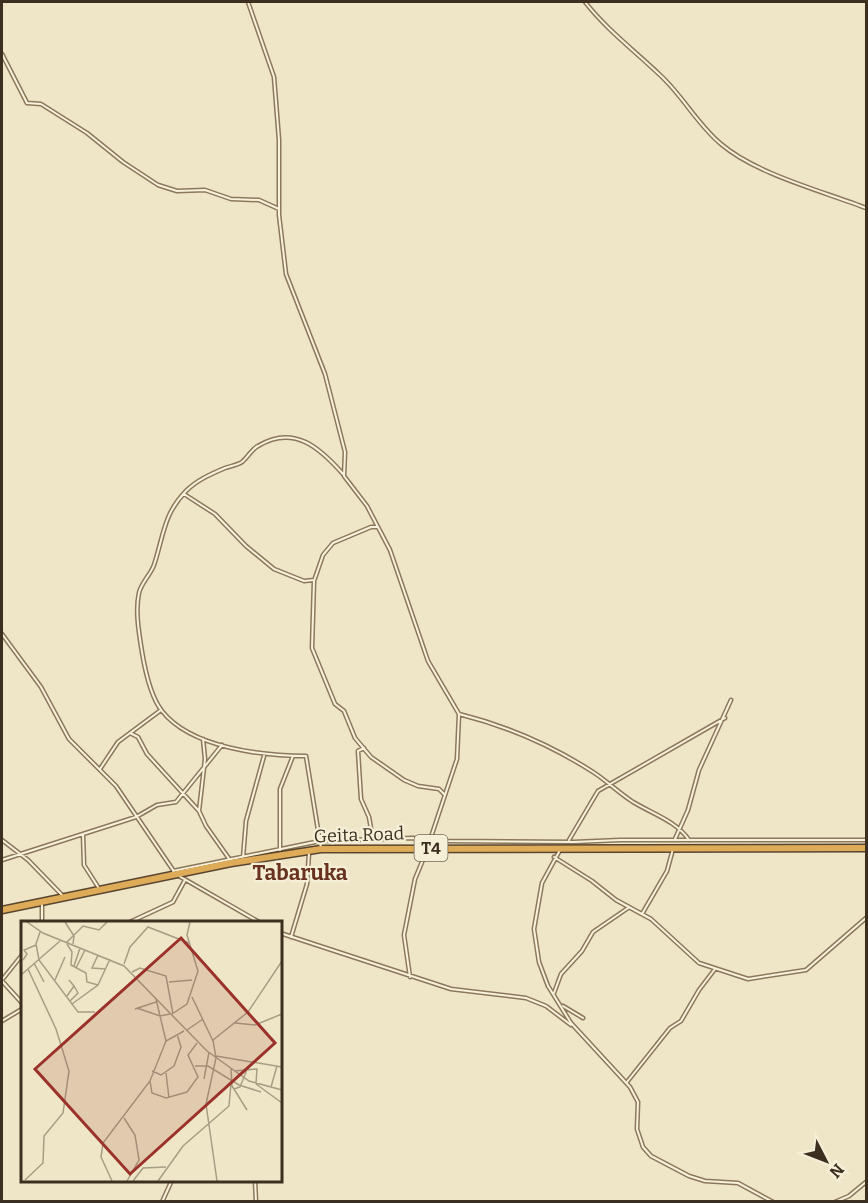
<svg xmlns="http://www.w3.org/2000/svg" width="868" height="1203" font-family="Bitter,serif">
<rect width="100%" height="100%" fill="#efe6c7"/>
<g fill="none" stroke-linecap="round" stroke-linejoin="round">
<defs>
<path id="street" d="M 248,2 L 274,77 L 279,140 L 279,215 L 286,274 L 325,374 L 345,452 L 344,476 L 367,506 L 390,550 L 428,661 L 459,714 L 457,759 L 430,840
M 585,2 C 607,30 635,51 660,75 C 683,96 697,124 721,144 C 756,174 822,191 866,208
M 2,54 L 27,103 L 41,104 L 87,133 L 123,162 L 158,185 L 177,191 L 205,190 L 231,199 L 259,200 L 279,209
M 184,494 L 215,514 L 246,546 L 274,569 L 304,581 L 314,580
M 378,527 L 371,527 L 333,543 L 323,555 L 314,581 L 312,648 L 335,704 L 344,711 L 355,738 L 371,757 L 404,780 L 418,786 L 439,789 L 445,795
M 2,634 L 41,687 L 69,739 L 116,786 L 173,870
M 459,714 C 507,726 551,745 593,772 C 607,781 619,793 633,802 C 653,814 676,821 689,840
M 130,733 L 138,737 L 147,754 L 199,811 L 206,826 L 230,860
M 364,748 L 358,751 L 361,799 L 369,817 L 373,840
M 306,756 C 263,756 191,748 162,711 C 150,696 145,670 142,652 C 139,633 135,611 139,593 C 141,583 151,574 154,565 C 164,535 163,515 186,491 C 197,480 211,474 225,468 C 231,466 238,465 242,462 C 248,457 252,449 258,446 C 294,424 320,448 343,474
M 306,756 L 321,848
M 100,769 L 118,742 L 161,710
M 199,811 L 205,759 L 203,739
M 83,834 L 84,865 L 100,890
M 675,839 L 688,810 L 699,770 L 731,700
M 2,840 L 28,860 L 63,896
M 569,840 L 598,791 L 725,718
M 280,850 L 280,789 L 293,756
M 560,850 L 542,883 L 534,929 L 539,962 L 548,986 L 571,1023 L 630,1087 L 638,1102 L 637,1129 L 643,1147 L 651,1156 L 689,1176 L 705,1181 L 738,1183 L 773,1202
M 554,857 L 592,881 L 616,900 L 651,919 L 699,963 L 748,979 L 806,970 L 866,918
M 243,858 L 246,821 L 264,756
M 2,860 L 136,817 L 157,805 L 176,802 L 222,745
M 173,871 L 320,841 L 413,838 L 448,841 L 574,842 L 620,840 L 866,840
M 179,876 L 259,922
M 42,905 L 42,922
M 642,914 L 667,871 L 673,849
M 130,922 L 173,902 L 185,880
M 280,933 L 451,989 L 526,998 L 546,1006 L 571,1025
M 291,937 L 307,884 L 309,853
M 280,957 L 280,972
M 410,977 L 404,935 L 415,879 L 427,850
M 2,980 L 22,955
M 2,981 L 22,1003
M 554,993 L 561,974 L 582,951 L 593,932 L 628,908
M 563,1006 L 583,1018
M 2,1021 L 22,1009
M 627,1082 L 670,1028 L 681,1021 L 699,990 L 715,969
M 255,1180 L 256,1202
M 162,1202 L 172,1180
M 835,1202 L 849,1196 L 866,1182"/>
<path id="highway" d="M 2,910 L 231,863 L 321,849 L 866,848"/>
</defs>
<use href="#street" stroke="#8c785c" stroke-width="5"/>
<use href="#highway" stroke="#5a4630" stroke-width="9"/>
<use href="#street" stroke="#f9f2db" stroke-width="2"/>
<use href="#highway" stroke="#deab59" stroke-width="6"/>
</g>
<g text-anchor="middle" stroke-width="4.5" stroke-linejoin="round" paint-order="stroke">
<rect fill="#f6efd7" stroke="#746957" stroke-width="1.5" x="414.5" y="835" width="33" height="26" rx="4.5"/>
<g font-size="16" font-weight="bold" fill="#3c2f20">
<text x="431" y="854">T4</text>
</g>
<g font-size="18" fill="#3c2f20" stroke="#f6efd7">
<text transform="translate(359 835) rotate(-2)" y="6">Geita Road</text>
</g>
<g font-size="21" font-weight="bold" fill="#69321f" stroke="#f6efd7">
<text x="300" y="880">Tabaruka</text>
</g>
</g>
<g transform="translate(21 921)">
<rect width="261" height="261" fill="#efe6c7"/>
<path fill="none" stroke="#a79d84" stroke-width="1.5" d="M 6,1 L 22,12 L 103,45 L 186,130 L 228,160 L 261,169M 44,1 L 53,15 L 52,23M 19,11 L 15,23 L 18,39 L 57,91 L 74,91M 46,21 L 62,5 L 78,9 L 86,1M 46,23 L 51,31 L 50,44 L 65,52 L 66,61 L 77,64M 77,34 L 71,47 L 85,48M 2,39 L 6,33 L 3,29 L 15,24M 13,42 L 23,61M 103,43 L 109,26 L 127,6 L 168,22M 53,45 L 59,27M 55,47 L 64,29M 111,51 L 119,47 L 145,55 L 152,93M 0,54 L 39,20M 34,59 L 44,36M 148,61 L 171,59M 46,75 L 53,65 L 48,59M 171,76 L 192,120M 135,78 L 145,120M 49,80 L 57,72 L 53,65M 51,83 L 77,64 L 89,38M 116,87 L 139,95 L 149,93M 114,88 L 135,81M 151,93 L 166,83 L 177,50 L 166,14 L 169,1M 214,102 L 234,104 L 261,93M 166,109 L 182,98M 195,135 L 261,146M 174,145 L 187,145 L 218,164 L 240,171M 210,148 L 211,165 L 226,189M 131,150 L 140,154 L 153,145 L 160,126 L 156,113M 213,150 L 236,148 L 235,162M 145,152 L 148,177M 183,158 L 188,131M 129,160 L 131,172 L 145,177 L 166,171 L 177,156 L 167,134 L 176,122M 235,163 L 261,182M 250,166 L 256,145M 213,168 L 219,166 L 227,146M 103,197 L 114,214 L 118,239 L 106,260M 4,259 L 22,242 L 23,215 L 42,192 L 48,150 L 35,108 L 7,48M 91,260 L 80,236 L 82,222 L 129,160 L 145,120 L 163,110M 112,260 L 122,247 L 145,246M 137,260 L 162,225 L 208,185 L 210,162M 196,260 L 185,183 L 195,137 L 192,119 L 227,91 L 261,40"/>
<path fill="#9b312b" fill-opacity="0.15" stroke="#9b312b" stroke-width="3" d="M 160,17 L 254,122 L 109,253 L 14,148 Z"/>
<rect width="261" height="261" fill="none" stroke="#3c2f20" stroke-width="3"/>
</g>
<rect width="868" height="1203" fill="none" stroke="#3c2f20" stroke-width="6"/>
<g transform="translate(826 1161) rotate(132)" stroke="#f6efd7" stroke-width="4.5" paint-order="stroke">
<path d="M0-4.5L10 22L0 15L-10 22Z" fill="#3c2f20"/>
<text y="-9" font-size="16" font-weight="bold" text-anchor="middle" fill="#3c2f20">N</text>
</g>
</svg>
